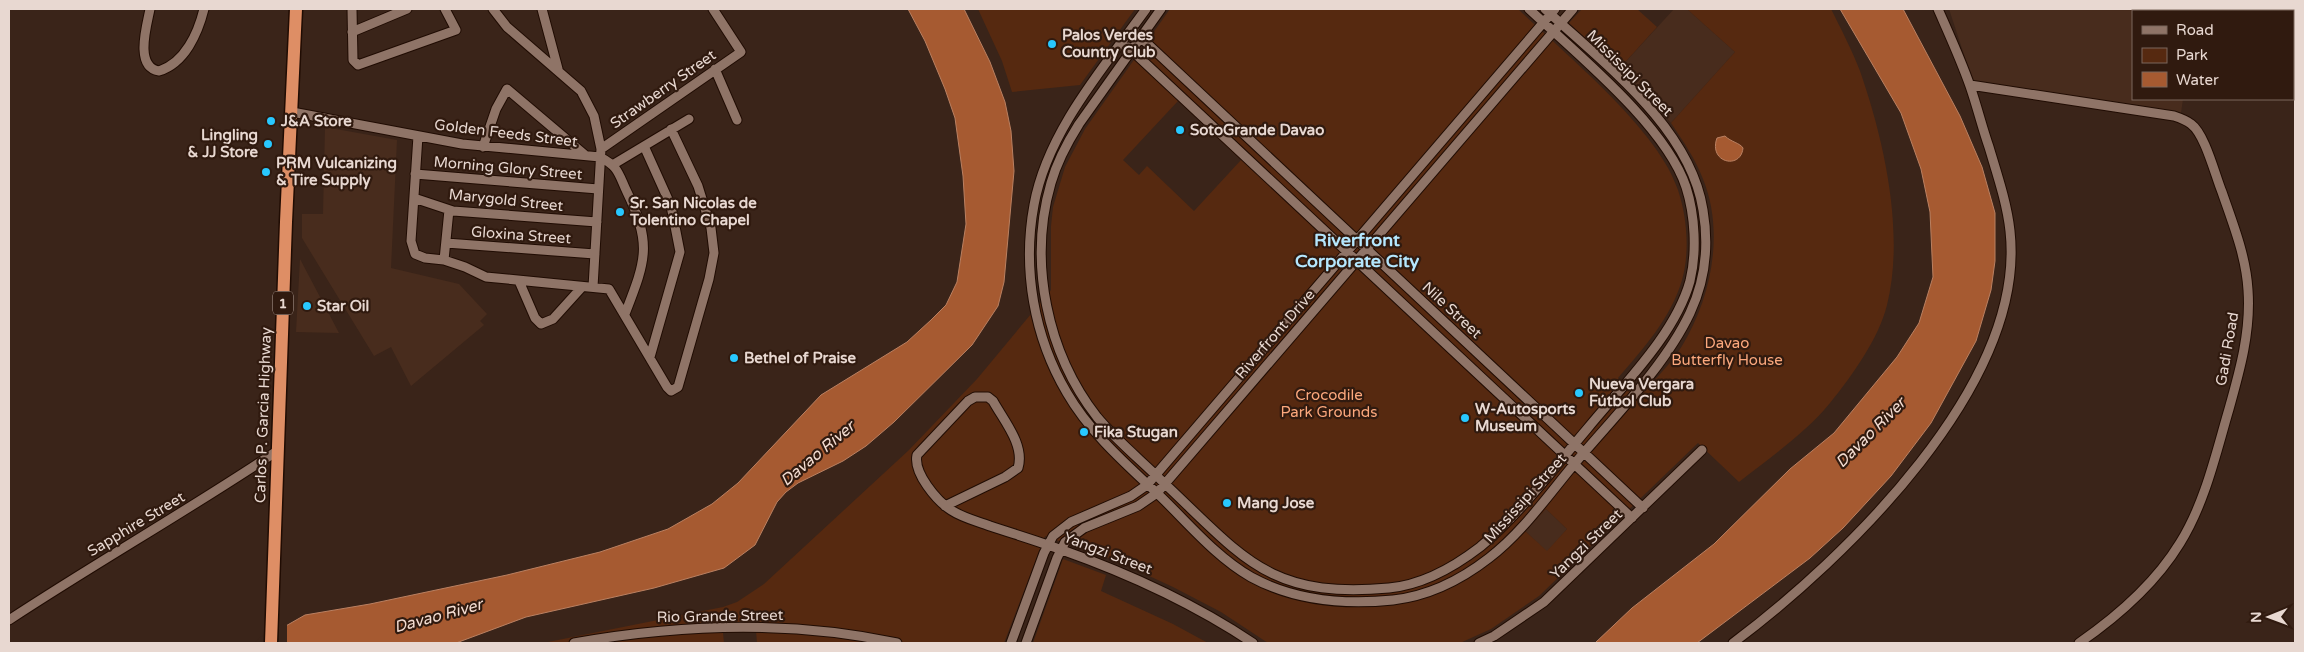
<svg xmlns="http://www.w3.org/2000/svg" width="2304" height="652" font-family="'Varela Round',sans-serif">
<rect width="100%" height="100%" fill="#3a2419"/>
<path fill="#482c1d" d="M 1674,9 L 1687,9 L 1735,52 L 1671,123 L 1650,97 L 1619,69 Z
M 1949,9 L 2195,9 L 2194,11 L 2133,11 L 2133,99 L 2183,99 L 2181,113 L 1973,82 Z
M 325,127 L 397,140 L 391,268 L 459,284 L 487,314 L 480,321 L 484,325 L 411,386 L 391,347 L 374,356 L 302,238 L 302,214 L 323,214 Z
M 300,259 L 339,333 L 296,332 Z
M 1546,509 L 1567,529 L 1547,552 L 1525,531 Z"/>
<path fill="#562910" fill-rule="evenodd" d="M 978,9 L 1135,9 L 1080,85 L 1012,92 L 1002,61 Z
M 1170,9 L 1518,9 C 1564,53 1659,130 1678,190 C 1687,217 1690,252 1682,280 C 1671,318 1643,349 1618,378 L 1640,396 C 1654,380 1671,364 1682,346 C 1711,298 1725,233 1703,179 C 1695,158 1683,141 1671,123 L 1735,52 L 1687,9 L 1831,9 C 1841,29 1852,50 1860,71 C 1884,140 1905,232 1887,305 C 1879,338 1852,376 1830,403 C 1806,433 1769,458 1739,482 L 1698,443 L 1539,596 L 1491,629 L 1460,643 L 1268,643 L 1221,612 L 1173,587 L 1119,562 L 1045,536 L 1004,643 L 757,643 L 756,631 L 723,633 L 724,643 L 543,643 L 723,607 L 737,602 L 764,584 L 909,450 L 977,379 L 1051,290 L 1051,226 L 1053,207 L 1065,167 L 1085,129 ZM 1178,101 L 1241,160 L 1194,211 L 1147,166 L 1139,175 L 1123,160 ZM 1546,509 L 1567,529 L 1547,551 L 1525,531 Z
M 1582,9 L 1637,9 L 1657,27 L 1619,69 L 1569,23 Z
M 1063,559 L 1106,575 L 1101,591 L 1173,624 L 1208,643 L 1033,643 Z"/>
<path fill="#a65a31" stroke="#ba8061" d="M 908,9 L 964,9 L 990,62 L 1005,102 L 1011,131 L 1014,171 L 1004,282 L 998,306 L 972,345 L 894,422 L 866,446 L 843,461 L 798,483 L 786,492 L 777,502 L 755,545 L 724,568 L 654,588 L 526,617 L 456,643 L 256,643 L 305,615 L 370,604 L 507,575 L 600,552 L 668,529 L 712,504 L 738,483 L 821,395 L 907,342 L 931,320 L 946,305 L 957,282 L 966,224 L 963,176 L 955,118 L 945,89 L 925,41 Z
M 1840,9 L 1903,9 L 1960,116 L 1982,167 L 1995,213 L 1995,261 L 1991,290 L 1976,341 L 1931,423 L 1891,476 L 1843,528 L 1810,558 L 1697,643 L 1595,643 L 1632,608 L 1714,544 L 1790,469 L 1834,433 L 1897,357 L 1919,323 L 1933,277 L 1930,212 L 1921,169 L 1901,113 Z
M 1725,136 C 1731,142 1740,143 1743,148 C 1741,170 1708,163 1717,138 Z"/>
<path fill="#3a2419" d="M 287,622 L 287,643 L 255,643 L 259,638 Z"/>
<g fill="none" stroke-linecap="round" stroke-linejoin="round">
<defs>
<path id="minor" d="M 150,9 C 147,25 134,67 159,71 C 185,63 198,33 204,9
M 352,9 L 353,60 L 358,65 L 456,30 L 445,9
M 493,9 L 507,27 L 581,91 L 594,116 L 601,149 L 593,287
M 542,9 L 558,69
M 1146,9 C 1104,67 1047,132 1034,205 C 1022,269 1034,337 1067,393 C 1090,433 1127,465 1160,496 C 1188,523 1216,557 1251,577 C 1295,601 1344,605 1393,600 C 1428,596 1462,579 1489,558 C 1523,532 1549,494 1576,462 C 1614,417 1665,366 1690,313 C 1705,281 1709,245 1703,210 C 1690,127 1603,63 1545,9
M 1161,9 L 1079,124 C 1067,143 1057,162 1051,183 C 1028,262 1047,353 1097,417 C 1117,441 1142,461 1164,483 C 1244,558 1269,599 1389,588 C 1421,585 1454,567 1480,547 C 1520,514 1553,469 1587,429 C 1622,386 1675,335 1690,281 C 1697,252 1695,215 1686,187 C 1666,126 1577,54 1529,9
M 2283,9 L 2283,11
M 352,32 L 407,9
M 1136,33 L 1643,508
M 2293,45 L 2295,54
M 1128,47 L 1632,518
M 715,69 L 737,120
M 1970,85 L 2174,116 C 2180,118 2186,120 2191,124 C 2205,134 2215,175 2222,192 C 2233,224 2246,256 2248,290 C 2251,331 2240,370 2229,409 C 2216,453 2205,503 2180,543 C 2155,584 2118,616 2079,643
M 292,112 L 462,144 L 600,157 C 619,167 618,173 627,192 C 653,245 645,262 625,314
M 418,136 L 411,241 L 415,254 L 425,258 L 444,260 L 465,267 L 486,277 L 609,289 L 667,387 L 671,391 L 678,387 L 709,279 L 714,253 L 711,228 L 698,186 L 671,129
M 644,146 L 671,206 L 680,252 L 650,357
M 483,147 L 496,109 L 507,89 L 585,155
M 601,149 L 741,52 L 713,9
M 614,164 L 689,119
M 415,174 L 598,189
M 414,198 L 453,211 L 597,222
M 446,243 L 595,254
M 444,260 L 449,210
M 519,281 L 535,318 L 541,324 L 553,319 L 582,287
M 945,506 L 1005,477 L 1018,468 C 1025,445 1004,421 993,401 L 988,397 L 975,397 L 968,401 L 917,455 C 913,473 937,501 951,510 C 963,518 977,521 990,526 C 1014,534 1038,541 1062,550 C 1130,574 1193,603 1253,643
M 9,620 C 97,562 189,510 277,451
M 574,643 C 681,624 790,620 897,643
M 1011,643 L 1044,553 L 1053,536 L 1071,522 L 1131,496 L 1147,485 L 1555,9
M 1026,643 L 1057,558 L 1065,542 L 1084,528 L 1138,506 L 1157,493 L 1573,9
M 1479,643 L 1494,636 L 1544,602 L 1702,450
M 1733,643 C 1845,559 2027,384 2010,231 C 2007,203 1997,174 1989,147 C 1982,127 1977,106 1970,86 C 1961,60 1949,34 1938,9"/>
<path id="highway" d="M 271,643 L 286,222 L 296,9"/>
</defs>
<use href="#minor" stroke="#200c03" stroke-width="11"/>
<use href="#highway" stroke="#200c03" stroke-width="15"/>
<use href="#minor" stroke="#8f7467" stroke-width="9"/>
<use href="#highway" stroke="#de8e65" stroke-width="12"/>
</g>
<g fill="#28c8ff" stroke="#301a0f" stroke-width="2">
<circle cx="1052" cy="44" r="5"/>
<circle cx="271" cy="121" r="5"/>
<circle cx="1180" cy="130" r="5"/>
<circle cx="268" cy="144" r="5"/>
<circle cx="266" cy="172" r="5"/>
<circle cx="620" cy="212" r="5"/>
<circle cx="307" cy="306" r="5"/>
<circle cx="734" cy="358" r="5"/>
<circle cx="1579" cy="393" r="5"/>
<circle cx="1465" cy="418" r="5"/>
<circle cx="1084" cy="432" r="5"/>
<circle cx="1227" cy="503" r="5"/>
</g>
<g text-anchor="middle" stroke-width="4.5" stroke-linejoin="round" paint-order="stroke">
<rect fill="#301a0f" stroke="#b19f97" stroke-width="1" x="273" y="291.5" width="20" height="23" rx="4"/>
<g font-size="14" font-weight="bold" fill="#e8d8d1">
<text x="283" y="308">1</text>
</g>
<g font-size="15" font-weight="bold" fill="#e8d8d1" stroke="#301a0f" text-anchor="start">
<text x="1062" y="40">Palos Verdes<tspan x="1062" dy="17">Country Club</tspan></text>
<text x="281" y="126">J&amp;A Store</text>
<text x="1190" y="135">SotoGrande Davao</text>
<text x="258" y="140" text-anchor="end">Lingling<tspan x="258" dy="17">&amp; JJ Store</tspan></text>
<text x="276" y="168">PRM Vulcanizing<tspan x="276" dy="17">&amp; Tire Supply</tspan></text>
<text x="630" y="208">Sr. San Nicolas de<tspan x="630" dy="17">Tolentino Chapel</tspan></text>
<text x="317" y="311">Star Oil</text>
<text x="744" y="363">Bethel of Praise</text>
<text x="1589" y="389">Nueva Vergara<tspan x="1589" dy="17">Fútbol Club</tspan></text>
<text x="1475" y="414">W-Autosports<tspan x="1475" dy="17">Museum</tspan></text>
<text x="1094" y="437">Fika Stugan</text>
<text x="1237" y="508">Mang Jose</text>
</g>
<g font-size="15" fill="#e8d8d1" stroke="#301a0f">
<text transform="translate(1630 73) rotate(45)" y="5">Mississipi Street</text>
<text transform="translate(663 89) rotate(-35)" y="5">Strawberry Street</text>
<text transform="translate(506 133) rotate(7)" y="5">Golden Feeds Street</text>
<text transform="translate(508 168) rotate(5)" y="5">Morning Glory Street</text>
<text transform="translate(506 200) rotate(6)" y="5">Marygold Street</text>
<text transform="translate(521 235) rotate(4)" y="5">Gloxina Street</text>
<text transform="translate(1452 310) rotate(43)" y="5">Nile Street</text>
<text transform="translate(1275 334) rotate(-49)" y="5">Riverfront Drive</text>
<text transform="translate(2227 349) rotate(-80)" y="5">Gadi Road</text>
<text transform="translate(263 415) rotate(-88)" y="5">Carlos P. Garcia Highway</text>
<text transform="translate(1525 498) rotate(-48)" y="5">Mississipi Street</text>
<text transform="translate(136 524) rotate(-31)" y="5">Sapphire Street</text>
<text transform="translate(1586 544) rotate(-44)" y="5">Yangzi Street</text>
<text transform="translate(1108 553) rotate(21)" y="5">Yangzi Street</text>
<text transform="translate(720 616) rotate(-1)" y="5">Rio Grande Street</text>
</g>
<g font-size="15" fill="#fca87d" stroke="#301a0f">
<text x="1727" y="348">Davao<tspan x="1727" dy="17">Butterfly House</tspan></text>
<text x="1329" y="400">Crocodile<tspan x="1329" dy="17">Park Grounds</tspan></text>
</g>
<g font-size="16" font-style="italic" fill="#f4ddd2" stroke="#301a0f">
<text transform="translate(1870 432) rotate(-45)" y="6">Davao River</text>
<text transform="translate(817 453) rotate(-40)" y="6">Davao River</text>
<text transform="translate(438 615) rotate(-15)" y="6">Davao River</text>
</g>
<g font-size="18" font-weight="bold" fill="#b5e7fe" stroke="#301a0f">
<text x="1357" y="246">Riverfront<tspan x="1357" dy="21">Corporate City</tspan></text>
</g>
</g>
<rect width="2304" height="652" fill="none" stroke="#e8d8d1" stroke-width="20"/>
<rect x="2132" y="10" width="162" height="90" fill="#301a0f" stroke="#7a665d"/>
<rect x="2142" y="26" width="25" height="8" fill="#8f7467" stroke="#7a665d"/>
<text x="2176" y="35" font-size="15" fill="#e8d8d1">Road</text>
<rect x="2142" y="48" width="25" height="15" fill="#562910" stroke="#7a665d"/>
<text x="2176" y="60" font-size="15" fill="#e8d8d1">Park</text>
<rect x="2142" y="72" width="25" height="15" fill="#a65a31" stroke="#7a665d"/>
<text x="2176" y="85" font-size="15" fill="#e8d8d1">Water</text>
<g transform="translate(2269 617) rotate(269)" stroke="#301a0f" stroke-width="4" paint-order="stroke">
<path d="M0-4L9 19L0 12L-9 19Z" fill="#e8d8d1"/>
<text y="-8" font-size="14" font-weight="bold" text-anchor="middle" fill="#e8d8d1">N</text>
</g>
</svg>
